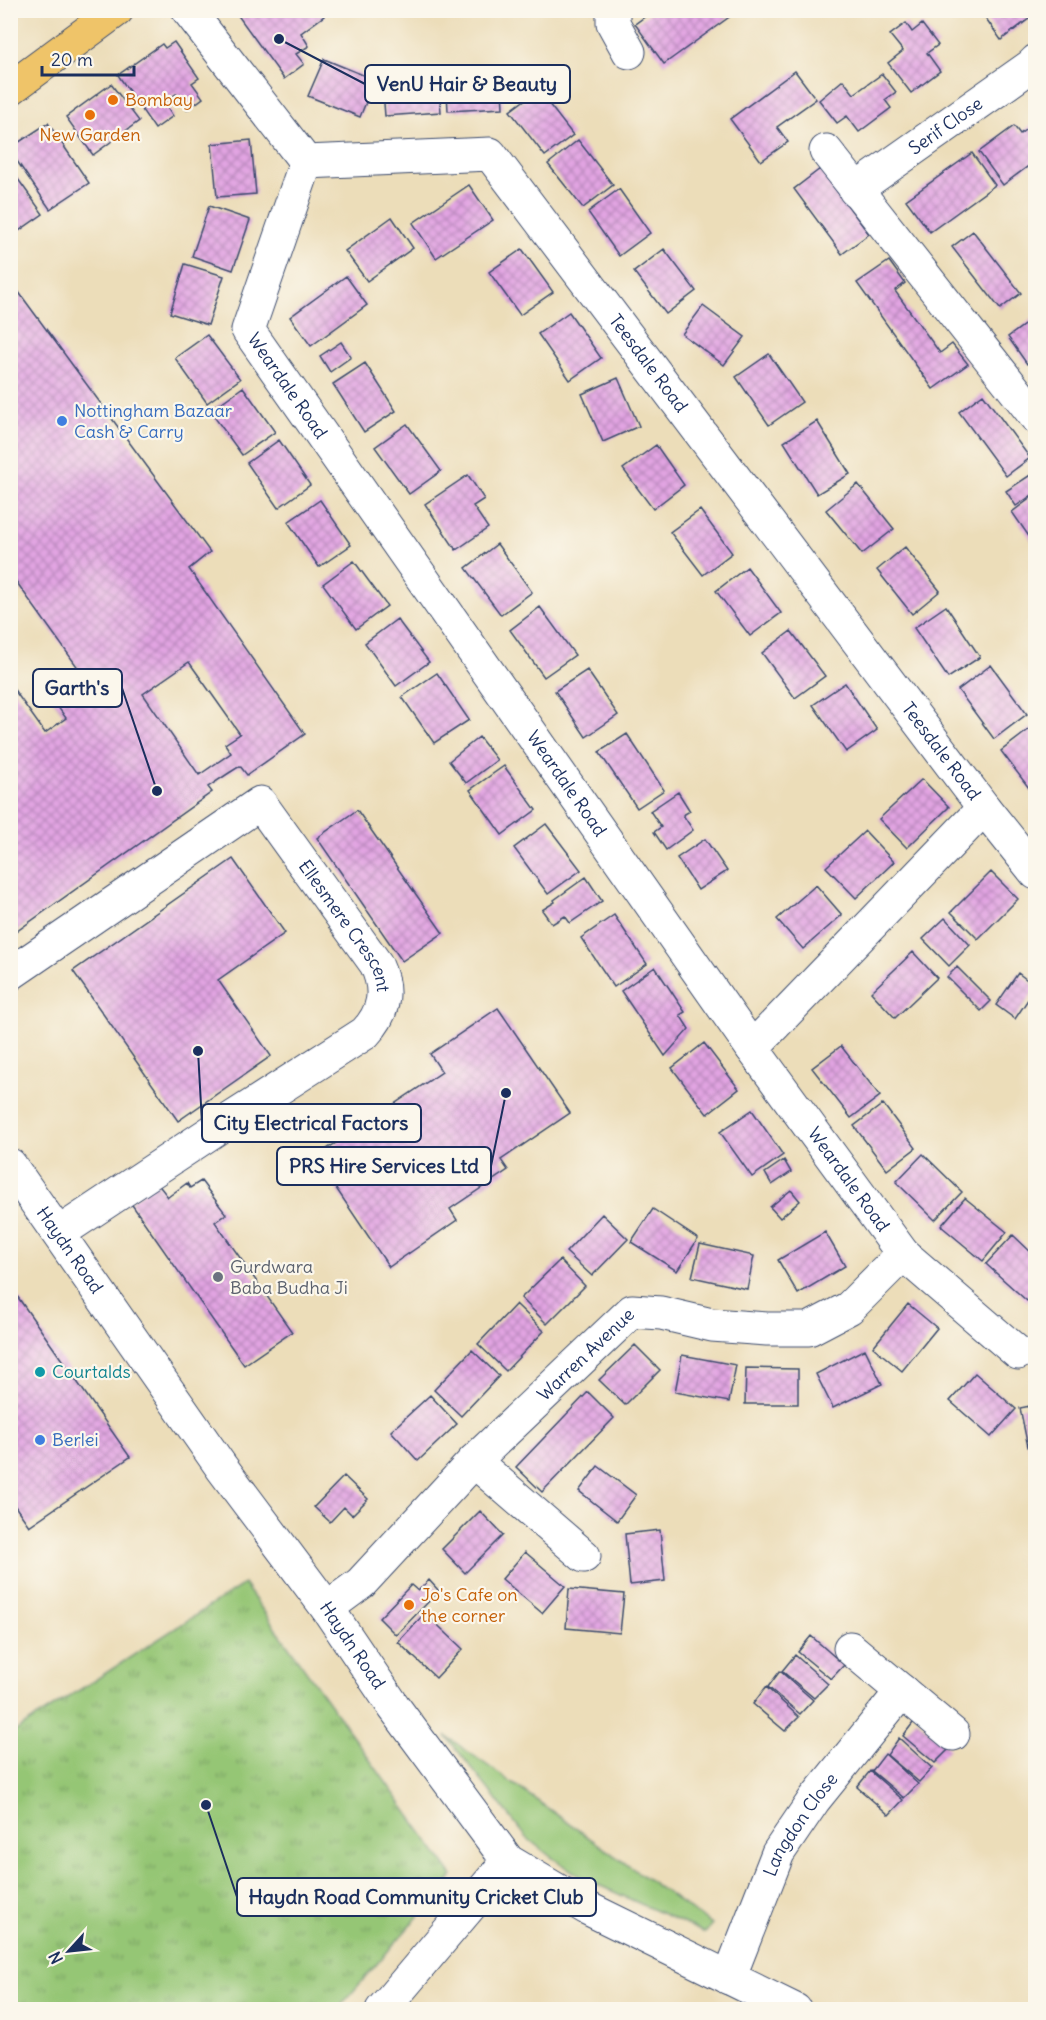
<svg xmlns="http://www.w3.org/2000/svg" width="1046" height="2020" font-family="Delius,sans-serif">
<defs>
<pattern id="park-tufts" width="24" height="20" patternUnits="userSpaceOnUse" patternTransform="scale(1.5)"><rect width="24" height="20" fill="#95c675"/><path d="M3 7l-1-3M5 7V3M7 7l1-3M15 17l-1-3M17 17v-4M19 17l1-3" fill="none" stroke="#79a163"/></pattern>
<pattern id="building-cross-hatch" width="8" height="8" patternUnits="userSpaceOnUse" patternTransform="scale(1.5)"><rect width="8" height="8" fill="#e2a4e2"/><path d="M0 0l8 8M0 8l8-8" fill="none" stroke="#b686ba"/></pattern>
</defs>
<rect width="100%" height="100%" fill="#fbf7ec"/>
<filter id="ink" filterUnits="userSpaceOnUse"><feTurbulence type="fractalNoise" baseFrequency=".0167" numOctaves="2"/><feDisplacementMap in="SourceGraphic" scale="12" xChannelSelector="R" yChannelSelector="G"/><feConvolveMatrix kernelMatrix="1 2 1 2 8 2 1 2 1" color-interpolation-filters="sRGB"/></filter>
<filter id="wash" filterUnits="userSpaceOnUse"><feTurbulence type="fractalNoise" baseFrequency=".008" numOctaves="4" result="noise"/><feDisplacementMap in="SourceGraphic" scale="24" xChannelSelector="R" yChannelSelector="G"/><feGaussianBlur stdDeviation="1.35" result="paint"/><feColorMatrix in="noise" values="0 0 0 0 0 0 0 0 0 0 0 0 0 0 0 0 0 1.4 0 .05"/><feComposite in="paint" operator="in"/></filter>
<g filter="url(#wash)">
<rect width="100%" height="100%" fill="#ecddb9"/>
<path fill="#95c675" stroke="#587a6a" stroke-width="1.5" d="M 446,1736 L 712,1925 L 705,1933 L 583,1878 L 551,1857 L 527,1838 Z"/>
<path fill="url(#park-tufts)" stroke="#587a6a" stroke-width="1.5" d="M 244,1584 L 453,1876 L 338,2009 L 11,2009 L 11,1734 Z"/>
<g id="blocks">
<path fill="url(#building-cross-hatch)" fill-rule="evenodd" d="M 234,10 L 320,10 L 324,16 L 301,33 L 309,46 L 296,54 L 304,64 L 284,79 Z
M 654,10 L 659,10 L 662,14 L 667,10 L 739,10 L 664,64 L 635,24 Z
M 980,10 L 1024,10 L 1030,18 L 1001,40 Z
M 906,23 L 912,32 L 922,24 L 938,45 L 927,53 L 940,71 L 911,93 L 888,63 L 903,51 L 890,35 Z
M 174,42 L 199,78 L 192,83 L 203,98 L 187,110 L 176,94 L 164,102 L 173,116 L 155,129 L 118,75 L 162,44 L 165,48 Z
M 324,59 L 375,80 L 360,117 L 308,96 Z
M 501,71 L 503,108 L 448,111 L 446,75 Z
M 795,71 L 816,99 L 777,127 L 788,142 L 761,161 L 730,119 Z
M 438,74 L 441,112 L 385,116 L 382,78 Z
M 882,74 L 896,92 L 885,100 L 891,108 L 859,132 L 847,116 L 837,123 L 819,100 L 843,80 L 854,94 Z
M 111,84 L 139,121 L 93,155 L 66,117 Z
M 538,90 L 573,135 L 545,156 L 510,111 Z
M 1035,122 L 1035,161 L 1003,185 L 979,152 L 1014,126 L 1020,134 Z
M 48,123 L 89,183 L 50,209 L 10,151 L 10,148 Z
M 251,140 L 256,194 L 217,197 L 212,144 Z
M 578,140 L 613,185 L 583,208 L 548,164 Z
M 972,153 L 995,185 L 930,232 L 906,200 Z
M 10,168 L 43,214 L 10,237 Z
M 820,169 L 869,234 L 842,254 L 794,189 Z
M 469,185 L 493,220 L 436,258 L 413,223 Z
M 619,189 L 650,233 L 619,256 L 588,212 Z
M 209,206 L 250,220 L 233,270 L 192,256 Z
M 392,217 L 413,248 L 367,281 L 345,251 Z
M 973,231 L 1021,293 L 1000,309 L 952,247 Z
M 522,249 L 553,292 L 520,315 L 489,272 Z
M 664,249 L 696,291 L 666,314 L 634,272 Z
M 889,261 L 905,283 L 895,291 L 940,353 L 952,344 L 968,364 L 933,389 L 857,283 Z
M 185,264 L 224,276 L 208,325 L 170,313 Z
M 346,276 L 367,305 L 311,346 L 290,317 Z
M 15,287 L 210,552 L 189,569 L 305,734 L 247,775 L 240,766 L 229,773 L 208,787 L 212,792 L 10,936 L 10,684 L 45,733 L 66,718 L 52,699 L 84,676 L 10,573 L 10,290 ZM 189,662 L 240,734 L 225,744 L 231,753 L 199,775 L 143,694 Z
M 703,306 L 745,337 L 724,365 L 682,334 Z
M 569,312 L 601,358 L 570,380 L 538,334 Z
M 1035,317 L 1035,359 L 1027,364 L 1008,337 Z
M 207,335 L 240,379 L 207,403 L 175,358 Z
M 341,342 L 351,357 L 330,372 L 320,356 Z
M 769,354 L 802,402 L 769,425 L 736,377 Z
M 365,363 L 396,411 L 364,432 L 333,384 Z
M 618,378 L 639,426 L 603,442 L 582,394 Z
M 243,387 L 275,432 L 242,455 L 210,411 Z
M 983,394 L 1030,458 L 1006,476 L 959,412 Z
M 817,421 L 850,474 L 817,494 L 784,442 Z
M 407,424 L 441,471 L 409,494 L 375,447 Z
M 279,440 L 310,485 L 278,508 L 247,463 Z
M 656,445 L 684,485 L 653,509 L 623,469 Z
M 1035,472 L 1035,493 L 1016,506 L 1006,491 Z
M 468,475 L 484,499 L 473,506 L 488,528 L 456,550 L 425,504 Z
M 858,484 L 894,529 L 862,554 L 826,510 Z
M 1035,495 L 1035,545 L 1012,512 Z
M 320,500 L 351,545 L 319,567 L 288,522 Z
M 700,510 L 732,553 L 703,575 L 670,532 Z
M 497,544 L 532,592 L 501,615 L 466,568 Z
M 905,547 L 940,591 L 912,614 L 877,570 Z
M 354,561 L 387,606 L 356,629 L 323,584 Z
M 747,567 L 781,613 L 750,636 L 716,591 Z
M 946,606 L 980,657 L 948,678 L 914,628 Z
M 540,607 L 575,655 L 544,677 L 510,630 Z
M 397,619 L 429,662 L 396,686 L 365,643 Z
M 791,631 L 825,676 L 795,698 L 762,653 Z
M 991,665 L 1027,714 L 994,739 L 958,690 Z
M 587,670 L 618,715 L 586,737 L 555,691 Z
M 437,673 L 469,720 L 434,743 L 402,697 Z
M 845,683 L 877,730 L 846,752 L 813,705 Z
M 1031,728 L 1035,733 L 1035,796 L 1001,751 Z
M 627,734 L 664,790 L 637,808 L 599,752 Z
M 479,737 L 497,760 L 466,783 L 449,761 Z
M 504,766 L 536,810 L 502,835 L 470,790 Z
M 922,779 L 949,807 L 907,848 L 879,819 Z
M 678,792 L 690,811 L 683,815 L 693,830 L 666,850 L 654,832 L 661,827 L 650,811 Z
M 357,810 L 443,933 L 402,961 L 317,838 Z
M 546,824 L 581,870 L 548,894 L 514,848 Z
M 865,831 L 894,862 L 856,898 L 826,867 Z
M 705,839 L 727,871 L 698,890 L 677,858 Z
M 233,859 L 285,933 L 218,980 L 271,1056 L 178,1121 L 73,971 Z
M 991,872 L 1018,899 L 978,939 L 951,912 Z
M 586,877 L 602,901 L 570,923 L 565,916 L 552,924 L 542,910 L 555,902 L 554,900 Z
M 816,885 L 842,915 L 803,949 L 777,919 Z
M 614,915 L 647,964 L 614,987 L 581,938 Z
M 945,918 L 970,945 L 949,966 L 923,939 Z
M 913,952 L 937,978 L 895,1018 L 871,992 Z
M 655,967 L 685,1012 L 680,1015 L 689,1029 L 665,1056 L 621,991 Z
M 957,967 L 991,1001 L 981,1011 L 947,977 Z
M 1018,973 L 1035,986 L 1035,989 L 1015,1019 L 996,1005 Z
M 498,1008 L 570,1113 L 501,1160 L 508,1170 L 450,1209 L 457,1220 L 389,1267 L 315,1157 L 442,1072 L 430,1054 Z
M 704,1043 L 739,1089 L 707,1114 L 672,1068 Z
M 841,1046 L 880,1096 L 851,1118 L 812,1068 Z
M 883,1104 L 916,1148 L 887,1170 L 854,1126 Z
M 752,1110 L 783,1155 L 752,1177 L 720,1132 Z
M 923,1154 L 962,1192 L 935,1220 L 896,1182 Z
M 784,1160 L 791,1172 L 772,1185 L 765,1173 Z
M 201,1181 L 226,1214 L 215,1222 L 292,1332 L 244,1365 L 130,1202 L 157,1183 L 168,1197 L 187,1183 L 190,1188 Z
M 791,1190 L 800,1201 L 780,1218 L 770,1207 Z
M 965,1198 L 1007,1232 L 983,1261 L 941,1226 Z
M 653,1209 L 698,1239 L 677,1271 L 631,1242 Z
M 602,1214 L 628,1239 L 592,1276 L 566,1252 Z
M 825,1232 L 845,1266 L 798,1294 L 778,1260 Z
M 1013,1235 L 1035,1256 L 1035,1291 L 1027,1301 L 986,1264 Z
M 700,1244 L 754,1256 L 747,1289 L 692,1277 Z
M 560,1260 L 585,1286 L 547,1324 L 521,1298 Z
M 10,1286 L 130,1457 L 29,1526 L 10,1499 Z
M 516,1304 L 544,1331 L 506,1371 L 478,1344 Z
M 908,1304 L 937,1328 L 902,1371 L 873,1347 Z
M 635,1345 L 660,1370 L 625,1405 L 599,1380 Z
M 865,1349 L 882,1384 L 833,1408 L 816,1374 Z
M 472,1350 L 499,1376 L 461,1416 L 434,1390 Z
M 682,1355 L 736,1365 L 729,1402 L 675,1392 Z
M 746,1368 L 798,1369 L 798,1404 L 745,1404 Z
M 975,1373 L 1016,1409 L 991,1437 L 950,1401 Z
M 588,1392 L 614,1418 L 542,1492 L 516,1467 Z
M 430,1395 L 457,1424 L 418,1461 L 391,1431 Z
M 1035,1405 L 1035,1446 L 1028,1447 L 1020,1408 Z
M 598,1466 L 636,1495 L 617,1521 L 579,1491 Z
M 344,1476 L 368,1499 L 352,1515 L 344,1507 L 330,1522 L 314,1507 Z
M 480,1511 L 503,1535 L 465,1573 L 442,1549 Z
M 660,1530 L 665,1581 L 630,1585 L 625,1534 Z
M 525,1552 L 565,1586 L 542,1613 L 502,1579 Z
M 429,1580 L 439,1591 L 396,1635 L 379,1618 L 411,1585 L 418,1591 Z
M 569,1589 L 624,1594 L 620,1633 L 566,1628 Z
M 425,1613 L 463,1649 L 436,1678 L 398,1642 Z
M 811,1636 L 844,1665 L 831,1679 L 798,1652 Z
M 795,1655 L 828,1684 L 814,1698 L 782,1671 Z
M 780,1671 L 813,1700 L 800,1714 L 768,1687 Z
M 766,1687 L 799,1717 L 785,1731 L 753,1704 Z
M 916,1719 L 949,1749 L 935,1763 L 903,1736 Z
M 899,1738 L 932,1768 L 919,1782 L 887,1755 Z
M 885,1754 L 918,1784 L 904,1798 L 872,1771 Z
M 870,1771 L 903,1800 L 889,1815 L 857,1787 Z"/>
</g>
</g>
<g filter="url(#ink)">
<use href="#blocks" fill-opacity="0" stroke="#3a496c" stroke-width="1.5"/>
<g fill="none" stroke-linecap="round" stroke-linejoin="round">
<defs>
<g id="minor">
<path id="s1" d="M 188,10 L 306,162 L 490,154 L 984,808 L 1036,873"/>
<path d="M 613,10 L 613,23 L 629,52"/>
<path d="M 826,151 L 1036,417"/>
<path id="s2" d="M 306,162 L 248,330 L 752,1048 L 903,1254 L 1018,1353"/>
<path id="s3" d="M 855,190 L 1031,66 L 1036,61"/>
<path id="s4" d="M 10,974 L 260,803 L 376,964 C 388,990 385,1012 365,1033 L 228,1121 L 59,1233"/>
<path d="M 752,1048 L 984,808"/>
<path d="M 474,1461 L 584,1556"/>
<path id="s5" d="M 327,1608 L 361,1583 L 474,1461 L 632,1311 L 661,1313 L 712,1325 L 767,1329 L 809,1329 L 849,1308 L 903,1254"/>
<path d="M 850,1648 L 953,1734"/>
<path id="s6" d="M 729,1978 L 778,1853 L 814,1800 L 902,1691"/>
<path d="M 382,2010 L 508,1861"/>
</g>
<g id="tertiary">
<path id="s7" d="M 10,1165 L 222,1468 L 327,1608 L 394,1707 L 508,1861 L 587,1908 L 795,2010"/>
</g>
<path id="primary" d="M 10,89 L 117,10"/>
</defs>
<use href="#minor" stroke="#3a496c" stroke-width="35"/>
<use href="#tertiary" stroke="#3a496c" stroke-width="35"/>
<use href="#primary" stroke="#3a496c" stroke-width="35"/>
<use href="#minor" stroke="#fff" stroke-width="33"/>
<use href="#tertiary" stroke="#fff" stroke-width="33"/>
<use href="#primary" stroke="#efc469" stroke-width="33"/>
</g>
</g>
<g fill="#e8710a" stroke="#fbf7ec" stroke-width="2">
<circle cx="113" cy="100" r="6"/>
<circle cx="90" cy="115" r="6"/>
<circle cx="409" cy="1605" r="6"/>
</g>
<g fill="#3f7fe0" stroke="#fbf7ec" stroke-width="2">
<circle cx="62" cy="421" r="6"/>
<circle cx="40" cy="1440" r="6"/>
</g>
<circle fill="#6b7280" stroke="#fbf7ec" stroke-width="2" cx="218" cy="1277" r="6"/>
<circle fill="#0f9aa8" stroke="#fbf7ec" stroke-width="2" cx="40" cy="1372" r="6"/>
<g text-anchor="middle" stroke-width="4.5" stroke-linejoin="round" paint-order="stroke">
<g font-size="18" fill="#c56008" stroke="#fbf7ec" text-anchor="start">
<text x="125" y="106">Bombay</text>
<text x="90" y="141" text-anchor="middle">New Garden</text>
<text x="421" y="1601">Jo's Cafe on<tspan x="421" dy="21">the corner</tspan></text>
</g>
<g font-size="18" fill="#1b2f5e" stroke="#fbf7ec">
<text dy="6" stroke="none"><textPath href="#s3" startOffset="111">Serif Close</textPath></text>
<text dy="6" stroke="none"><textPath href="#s1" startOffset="639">Teesdale Road</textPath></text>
<text dy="6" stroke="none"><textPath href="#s2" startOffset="246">Weardale Road</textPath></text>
<text dy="6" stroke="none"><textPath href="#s1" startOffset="1125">Teesdale Road</textPath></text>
<text dy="6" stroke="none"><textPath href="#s2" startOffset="732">Weardale Road</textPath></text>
<text dy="6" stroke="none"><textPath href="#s4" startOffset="453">Ellesmere Crescent</textPath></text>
<text dy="6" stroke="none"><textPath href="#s2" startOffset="1218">Weardale Road</textPath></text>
<text dy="6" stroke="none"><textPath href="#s7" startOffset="104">Haydn Road</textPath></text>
<text dy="6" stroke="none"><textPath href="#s5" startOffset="363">Warren Avenue</textPath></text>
<text dy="6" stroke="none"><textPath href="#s7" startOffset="590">Haydn Road</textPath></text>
<text dy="6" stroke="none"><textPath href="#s6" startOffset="170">Langdon Close</textPath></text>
</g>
<g font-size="18" fill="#366cbe" stroke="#fbf7ec" text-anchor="start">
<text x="74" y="417">Nottingham Bazaar<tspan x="74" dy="21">Cash &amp; Carry</tspan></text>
<text x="52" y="1446">Berlei</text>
</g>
<g font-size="18" fill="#5b616d" stroke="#fbf7ec" text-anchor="start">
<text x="230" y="1273">Gurdwara<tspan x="230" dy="21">Baba Budha Ji</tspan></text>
</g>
<g font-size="18" fill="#0d838f" stroke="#fbf7ec" text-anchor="start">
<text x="52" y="1378">Courtalds</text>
</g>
</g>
<path fill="none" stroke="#1b2f5e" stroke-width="2" d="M279 39L365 84M157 791L122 688M198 1051L202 1123M506 1093L491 1166M206 1805L237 1897"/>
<g fill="#1b2f5e" stroke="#fbf7ec" stroke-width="2">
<circle cx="279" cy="39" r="6"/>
<circle cx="157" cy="791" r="6"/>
<circle cx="198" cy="1051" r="6"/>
<circle cx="506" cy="1093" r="6"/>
<circle cx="206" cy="1805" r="6"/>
</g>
<g fill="#fbf7ec" stroke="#1b2f5e" stroke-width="2">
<rect x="365" y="65" width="205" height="38" rx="6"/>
<rect x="33" y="669" width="89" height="38" rx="6"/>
<rect x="202" y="1104" width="219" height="38" rx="6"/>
<rect x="277" y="1147" width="214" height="38" rx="6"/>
<rect x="237" y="1878" width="359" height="38" rx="6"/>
</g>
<g font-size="20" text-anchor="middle" font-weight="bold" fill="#1b2f5e">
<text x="467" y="91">VenU Hair &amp; Beauty</text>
<text x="77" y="695">Garth's</text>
<text x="311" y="1130">City Electrical Factors</text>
<text x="384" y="1173">PRS Hire Services Ltd</text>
<text x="416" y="1904">Haydn Road Community Cricket Club</text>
</g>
<rect width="1046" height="2020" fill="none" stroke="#fbf7ec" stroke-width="36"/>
<g transform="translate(69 1951) rotate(243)" stroke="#fbf7ec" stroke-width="4.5" paint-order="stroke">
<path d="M0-4.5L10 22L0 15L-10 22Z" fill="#1b2f5e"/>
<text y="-9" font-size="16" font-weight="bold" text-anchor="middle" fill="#1b2f5e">N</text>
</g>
<path d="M42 66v9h92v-9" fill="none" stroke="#1b2f5e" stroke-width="3"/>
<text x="51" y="66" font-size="18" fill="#1b2f5e" stroke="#fbf7ec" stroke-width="4.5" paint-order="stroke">20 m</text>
</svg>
